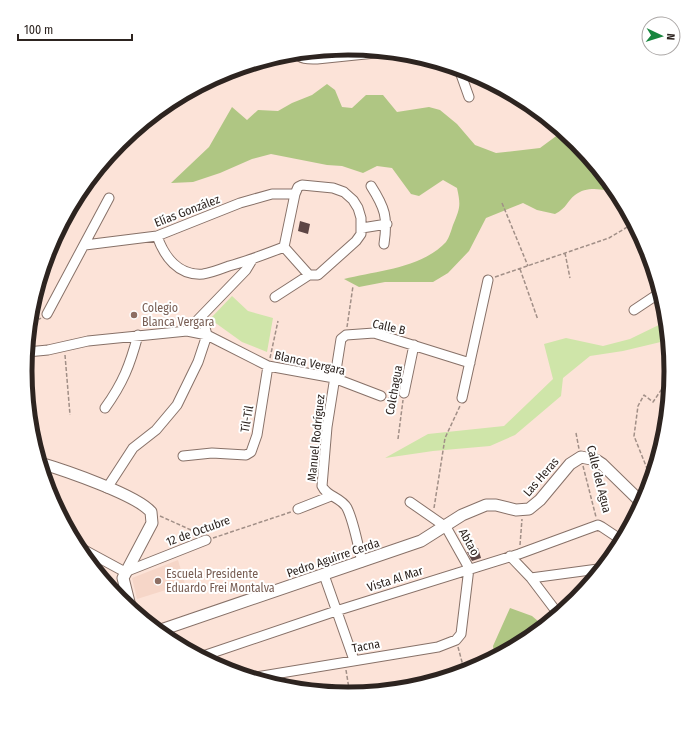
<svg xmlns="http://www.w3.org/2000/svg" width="697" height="743" font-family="'Fira Sans Condensed',sans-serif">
<rect width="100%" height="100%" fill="#fce3d8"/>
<path fill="#f6d6c8" d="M 178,560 L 185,584 L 137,599 L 132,578 Z"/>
<path fill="#cfe5a9" d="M 232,296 L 248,311 L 273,318 L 267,352 L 242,342 L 210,319 Z
M 667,321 L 669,340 L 623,351 L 590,356 L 563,378 L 561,396 L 515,435 L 490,446 L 433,451 L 385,458 L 428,434 L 504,426 L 553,379 L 544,344 L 566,338 L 603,346 L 630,339 Z"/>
<path fill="#afc683" d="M 327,84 L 335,90 L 342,107 L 352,108 L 366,95 L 383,95 L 397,112 L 429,107 L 440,110 L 457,124 L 475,145 L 496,153 L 540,148 L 563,131 L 577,143 L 618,193 C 605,190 588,185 575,195 C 567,201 567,208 555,214 L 537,210 L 523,203 L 486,218 L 469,251 L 448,273 L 433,282 L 385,282 L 359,287 L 344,279 C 376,271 422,268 446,242 C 449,238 451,231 453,225 C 460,208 461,206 457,188 L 443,180 L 419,196 L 411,194 L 392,168 L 377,166 L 363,173 L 342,166 L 327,165 L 271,154 L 252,159 L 220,173 L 193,182 L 171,183 L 209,147 L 232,107 L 247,120 L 258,110 L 278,111 L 292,103 L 312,95 Z
M 510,608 L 532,616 L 545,627 L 528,641 L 495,658 L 493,646 Z"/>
<path fill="#5d4645" d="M 300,221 L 310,224 L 308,234 L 298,231 Z
M 478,548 L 481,558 L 472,561 L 467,552 Z"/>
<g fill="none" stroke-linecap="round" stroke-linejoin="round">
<defs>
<path id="minor" d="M 296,53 C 301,60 310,59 317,59 L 385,52
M 459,69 L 469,97
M 371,186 C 385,208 388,217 384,244
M 362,228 L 387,224
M 157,236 C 164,256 178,276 203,274 C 211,273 221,269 229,266 C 248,261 266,254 284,247
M 85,245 L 157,236 L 240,203 L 272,194 L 295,194
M 284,247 L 309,275
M 275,297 L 309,275 L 318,275 L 356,241 L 361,234 L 361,218 L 358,208 L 353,200 L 344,192 L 333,188 L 302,185 L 298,187 L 295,194 L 284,247
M 634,310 L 661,292
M 47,314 L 109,198
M 187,331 L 246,270 L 252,260
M 27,352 L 48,350 L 88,341 L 187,331 L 207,335 L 268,366 L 334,378 L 381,396
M 404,393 L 414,345
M 462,398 L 488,280
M 105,408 C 123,383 130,365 138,335
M 183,456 L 212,453 L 246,455 L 251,452 L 257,435 L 268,366
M 107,488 L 133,448 L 156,430 L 177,405 L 198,362 L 207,335 L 202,317
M 298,509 L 331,496
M 77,546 L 125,572 L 206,540
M 510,556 L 531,578 L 559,615
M 362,562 C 358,546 354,522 347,508 C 341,497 327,497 322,486 L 327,427 L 341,339 L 346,335 L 374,333 L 470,363
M 324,575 L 354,660
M 531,578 L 598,569 L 606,566
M 200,657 L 336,611 L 519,554 L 598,525 L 602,527 L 623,541
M 250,678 L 438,647 L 456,640 L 461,634 L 469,568 L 446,527 L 410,502"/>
<path id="tertiary" d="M 40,463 C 64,470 137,495 151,512 L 152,523 L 123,578 L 131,610
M 158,631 L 421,541 L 462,515 L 486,505 L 496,505 L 516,510 L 529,509 L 540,500 L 570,464 L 581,457 L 596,460 L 602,464 L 643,504"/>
</defs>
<use href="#minor" stroke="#877168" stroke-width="11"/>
<use href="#tertiary" stroke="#877168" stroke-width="13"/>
<path stroke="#a18f87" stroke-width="1.5" stroke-dasharray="4 2" stroke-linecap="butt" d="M 502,203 L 528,266
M 565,253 L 570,278
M 520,269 L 538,320
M 495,277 L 609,238 L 634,223
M 29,326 L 41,318
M 347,327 L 353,286
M 65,355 L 70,415
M 270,358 L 278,321
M 388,398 L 398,399
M 576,433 L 579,449
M 398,439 L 403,400
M 583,466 L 596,517
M 652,481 L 634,436 L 638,406 L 644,395 L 653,402 L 672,374
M 434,508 L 445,438 L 460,406
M 160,516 L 200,534
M 213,538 L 291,512
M 520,545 L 522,519
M 458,647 L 465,673
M 346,670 L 350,695"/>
<use href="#minor" stroke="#fff" stroke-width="9"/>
<use href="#tertiary" stroke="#fff" stroke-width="11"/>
</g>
<g fill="#8d6e63" stroke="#fff" stroke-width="1.5">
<circle cx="134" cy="315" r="4"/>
<circle cx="158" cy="581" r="4"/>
</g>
<g text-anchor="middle" stroke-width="4" stroke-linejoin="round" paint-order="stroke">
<g font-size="12" fill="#2d2420" stroke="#fff">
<text transform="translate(187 211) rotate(-21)" y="4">Elías González</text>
<text transform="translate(389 327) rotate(13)" y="4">Calle B</text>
<text transform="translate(310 363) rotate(13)" y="4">Blanca Vergara</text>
<text transform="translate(394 390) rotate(-80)" y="4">Colchagua</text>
<text transform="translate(247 419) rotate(-80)" y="4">Til-Til</text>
<text transform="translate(316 438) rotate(-84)" y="4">Manuel Rodríguez</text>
<text transform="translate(541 477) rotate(-49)" y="4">Las Heras</text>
<text transform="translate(599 479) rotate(76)" y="4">Calle del Agua</text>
<text transform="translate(198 531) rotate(-20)" y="4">12 de Octubre</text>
<text transform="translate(469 542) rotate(61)" y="4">Abtao</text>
<text transform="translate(333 558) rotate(-19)" y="4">Pedro Aguirre Cerda</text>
<text transform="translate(395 579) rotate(-18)" y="4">Vista Al Mar</text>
<text transform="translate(366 646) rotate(-10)" y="4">Tacna</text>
</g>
<g font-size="12" fill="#785e54" stroke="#fff" text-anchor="start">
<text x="142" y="312">Colegio<tspan x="142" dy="14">Blanca Vergara</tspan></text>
<text x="166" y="578">Escuela Presidente<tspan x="166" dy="14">Eduardo Frei Montalva</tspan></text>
</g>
</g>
<path d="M0 0H697V743H0ZM32 371a316 316 0 1 1 632 0a316 316 0 1 1-632 0Z" fill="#fff" fill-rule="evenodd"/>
<path fill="none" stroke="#2d2420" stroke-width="5" d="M32 371a316 316 0 1 1 632 0a316 316 0 1 1-632 0Z"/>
<g transform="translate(661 36) rotate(94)"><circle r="19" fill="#ffffff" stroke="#aba7a6"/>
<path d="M0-3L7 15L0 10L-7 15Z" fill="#17863e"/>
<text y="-6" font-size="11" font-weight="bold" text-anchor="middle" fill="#2d2420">N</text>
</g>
<path d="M18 34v6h114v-6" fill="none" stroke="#2d2420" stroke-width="2"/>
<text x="24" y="34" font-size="12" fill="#2d2420" stroke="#ffffff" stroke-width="3" paint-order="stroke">100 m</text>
</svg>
